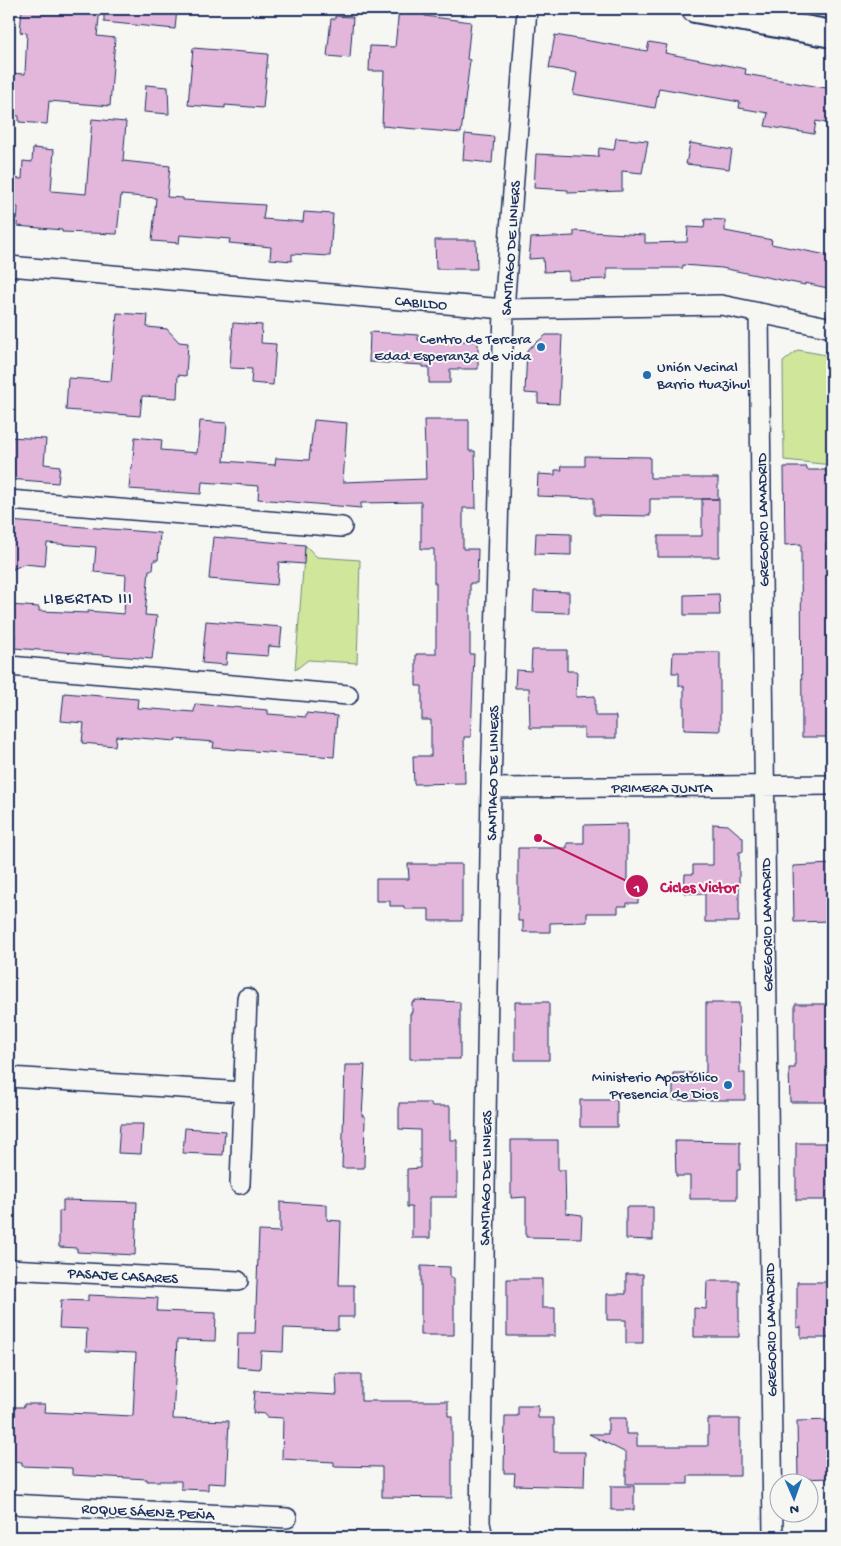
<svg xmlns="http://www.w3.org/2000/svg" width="841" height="1546" font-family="'Gochi Hand',sans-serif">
<rect width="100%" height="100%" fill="#f6f6f2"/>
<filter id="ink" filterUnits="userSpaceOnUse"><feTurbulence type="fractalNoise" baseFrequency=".02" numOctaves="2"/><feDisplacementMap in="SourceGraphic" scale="10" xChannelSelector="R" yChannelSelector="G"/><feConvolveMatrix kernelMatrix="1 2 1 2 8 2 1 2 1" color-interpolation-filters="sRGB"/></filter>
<g filter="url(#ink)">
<path fill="#cfe69b" stroke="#758a7c" d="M 798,350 L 832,356 L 832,465 L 784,460 L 783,362 Z
M 305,545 L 317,557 L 360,560 L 357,663 L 308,660 L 295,670 Z"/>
<path fill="#e3b7dc" stroke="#1b2f5e" d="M 22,9 L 100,9 L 97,36 L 115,38 L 110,106 L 49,101 L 47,124 L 19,122 L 19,116 L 9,115 L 9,73 L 25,74 L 27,33 L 20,32 Z
M 104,9 L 177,9 L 175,29 L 104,22 Z
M 399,9 L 426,13 L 425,16 L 471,22 L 467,59 L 470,60 L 461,133 L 382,126 L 384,71 L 369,71 L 370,46 L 395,47 Z
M 335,16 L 353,17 L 350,58 L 327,56 L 331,19 L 335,19 Z
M 555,35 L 647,51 L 649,42 L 667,45 L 665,53 L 746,69 L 745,74 L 832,89 L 832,124 L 816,121 L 814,134 L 765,126 L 768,113 L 739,108 L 740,102 L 659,88 L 655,108 L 573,94 L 577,73 L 549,68 Z
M 193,48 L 268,54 L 263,108 L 225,105 L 225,108 L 188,105 Z
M 146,85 L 168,87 L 169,114 L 144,112 Z
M 92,119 L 126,122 L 123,161 L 170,166 L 167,197 L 183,198 L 183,200 L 265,205 L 263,219 L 303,222 L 304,212 L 333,214 L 330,256 L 292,254 L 292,261 L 270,259 L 271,247 L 229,243 L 230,239 L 180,235 L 179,243 L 152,241 L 156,198 L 121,195 L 117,234 L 62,232 L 62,230 L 17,226 L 18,207 L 9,206 L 9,178 L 22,179 L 23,161 L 32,162 L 33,148 L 54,150 L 51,191 L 86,194 Z
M 465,134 L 494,137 L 492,163 L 463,160 Z
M 616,138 L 648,141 L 642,173 L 622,171 L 622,191 L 568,193 L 568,190 L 534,188 L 536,154 L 598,157 L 599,148 L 614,150 Z
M 690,143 L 732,150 L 729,169 L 686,164 Z
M 705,219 L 725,220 L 725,231 L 772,240 L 771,244 L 832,256 L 832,289 L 805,283 L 805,285 L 722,268 L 683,265 L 683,268 L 607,268 L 607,279 L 569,280 L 569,271 L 544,272 L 543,258 L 529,259 L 531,238 L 574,236 L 574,231 L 645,235 L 645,243 L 687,242 L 688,227 L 704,228 Z
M 435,240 L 476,240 L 477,269 L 436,269 Z
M 117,313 L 148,315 L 147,327 L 167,329 L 179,342 L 188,343 L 186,376 L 178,375 L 177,398 L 142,396 L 140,416 L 66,410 L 68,378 L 111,381 Z
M 233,323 L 262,325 L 261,343 L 276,344 L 273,385 L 251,383 L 252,369 L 230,368 Z
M 370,332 L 418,335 L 418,340 L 429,340 L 429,341 L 478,341 L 478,369 L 450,369 L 450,383 L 429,383 L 429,367 L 423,367 L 423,365 L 369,362 Z
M 546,335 L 562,335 L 559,404 L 538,403 L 538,394 L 525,393 L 527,350 Z
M 314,420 L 347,423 L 343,482 L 426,479 L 424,420 L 469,420 L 469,451 L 475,451 L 476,508 L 463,508 L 463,549 L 478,549 L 477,583 L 470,583 L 470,654 L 474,654 L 471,737 L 464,737 L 465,783 L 414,784 L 413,756 L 431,756 L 431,720 L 422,720 L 422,686 L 416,686 L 416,654 L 436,654 L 436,583 L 434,583 L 434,549 L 421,549 L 421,502 L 361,503 L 361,508 L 258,499 L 259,486 L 202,482 L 201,494 L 129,489 L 131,468 L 132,468 L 135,437 L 162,440 L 161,450 L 197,453 L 200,421 L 227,423 L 224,461 L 275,465 L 276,458 L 309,460 Z
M 9,437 L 46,439 L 44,464 L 60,466 L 58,483 L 9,479 Z
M 585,456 L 650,457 L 650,478 L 718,478 L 718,499 L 650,499 L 650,516 L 594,515 L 594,498 L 537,496 L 538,474 L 555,475 L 555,470 L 562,470 L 561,466 L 585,466 Z
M 784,467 L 807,467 L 807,470 L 826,470 L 826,473 L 832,473 L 832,544 L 826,544 L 827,586 L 832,586 L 832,737 L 802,737 L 801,544 L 785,545 Z
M 702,499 L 719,499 L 719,557 L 658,557 L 658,536 L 702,536 Z
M 9,521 L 160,533 L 158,560 L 154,560 L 153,570 L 149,570 L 145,615 L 157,616 L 152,659 L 14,648 L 15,635 L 9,635 L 9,605 L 39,607 L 39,611 L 88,613 L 88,611 L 124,614 L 126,575 L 94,572 L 96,547 L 47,543 L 45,566 L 24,564 L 9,571 Z
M 536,533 L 571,534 L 571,555 L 535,554 Z
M 213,537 L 305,545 L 304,564 L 279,562 L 277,585 L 209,579 Z
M 534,591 L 569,592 L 569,613 L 533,612 Z
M 719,594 L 720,615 L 684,615 L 684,595 Z
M 206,621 L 282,627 L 280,647 L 269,646 L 268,656 L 227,653 L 226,665 L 202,663 Z
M 532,650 L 567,650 L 567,671 L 577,671 L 576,697 L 595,696 L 595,716 L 616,716 L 616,738 L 584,738 L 584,728 L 530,728 L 529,688 L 515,688 L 516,670 L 531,671 Z
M 673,652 L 720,652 L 720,731 L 684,730 L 684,686 L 679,686 L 679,673 L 672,673 Z
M 64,693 L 138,699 L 137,708 L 194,712 L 195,704 L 268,710 L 268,714 L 306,717 L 306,713 L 337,716 L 334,757 L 213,748 L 214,742 L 175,739 L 175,741 L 116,736 L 115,746 L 82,743 L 84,723 L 61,721 Z
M 627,824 L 627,881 L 638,880 L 638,903 L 627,903 L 627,906 L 618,906 L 618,913 L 587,913 L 587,922 L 550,923 L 550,932 L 523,932 L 523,921 L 518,921 L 518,848 L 567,848 L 567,843 L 584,843 L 584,825 Z
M 713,824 L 728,825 L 743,838 L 743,852 L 739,852 L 739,922 L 705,922 L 705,894 L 684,893 L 685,874 L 693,874 L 693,865 L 713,865 Z
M 408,864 L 462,864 L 462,921 L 429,921 L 429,909 L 404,909 L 404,906 L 390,906 L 390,901 L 376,901 L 376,879 L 409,879 Z
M 832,864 L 832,921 L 794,922 L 793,866 Z
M 415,1000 L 460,1002 L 460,1059 L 410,1059 L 410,1013 L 412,1013 L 412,1002 L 415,1002 Z
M 515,1002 L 549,1002 L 549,1060 L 515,1060 Z
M 706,1003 L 739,1003 L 740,1073 L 745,1073 L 745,1100 L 673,1100 L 673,1073 L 706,1073 Z
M 795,1004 L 828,1004 L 828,1008 L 832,1008 L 832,1102 L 790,1102 L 789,1068 L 795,1068 Z
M 345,1065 L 365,1065 L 362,1116 L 365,1116 L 364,1168 L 342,1168 Z
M 580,1100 L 617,1100 L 617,1127 L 580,1127 Z
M 399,1103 L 431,1103 L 432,1106 L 450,1106 L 450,1140 L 457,1140 L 457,1197 L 430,1197 L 430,1238 L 412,1238 L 412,1207 L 407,1207 L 407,1169 L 420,1168 L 420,1130 L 399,1129 Z
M 120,1124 L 143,1124 L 141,1154 L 118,1153 Z
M 185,1128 L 225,1131 L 223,1155 L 183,1153 Z
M 511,1140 L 558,1140 L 558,1170 L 565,1170 L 566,1213 L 582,1215 L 581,1238 L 526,1237 L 526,1197 L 511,1198 Z
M 675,1141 L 740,1142 L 740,1170 L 737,1170 L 737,1199 L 690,1199 L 690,1176 L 676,1176 Z
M 796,1143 L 832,1143 L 832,1200 L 796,1200 Z
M 63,1200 L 137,1202 L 135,1255 L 77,1252 L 77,1248 L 59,1247 L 59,1211 L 63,1211 Z
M 280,1202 L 327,1205 L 327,1220 L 341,1221 L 339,1285 L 354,1285 L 354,1317 L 338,1317 L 338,1330 L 284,1328 L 283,1352 L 261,1351 L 260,1369 L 237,1367 L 238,1333 L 255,1333 L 259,1231 L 280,1232 Z
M 626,1207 L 653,1207 L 653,1240 L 626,1239 Z
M 421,1266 L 450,1267 L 450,1278 L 454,1278 L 454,1335 L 421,1335 Z
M 626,1274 L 643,1274 L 643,1343 L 626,1343 L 626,1320 L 607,1320 L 607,1294 L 626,1294 Z
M 507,1279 L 542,1279 L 542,1308 L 555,1308 L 555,1336 L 507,1336 Z
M 707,1281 L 739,1281 L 739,1337 L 694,1337 L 694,1308 L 706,1309 Z
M 797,1282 L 830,1282 L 830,1284 L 832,1284 L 832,1329 L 830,1329 L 829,1338 L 801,1338 L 801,1327 L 797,1328 Z
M 88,1295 L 158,1298 L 157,1311 L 216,1313 L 215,1341 L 177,1340 L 173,1419 L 229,1421 L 226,1484 L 208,1483 L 208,1490 L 181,1489 L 181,1481 L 147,1481 L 147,1479 L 72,1475 L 72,1468 L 22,1466 L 22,1462 L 9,1461 L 9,1407 L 24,1407 L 24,1404 L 45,1404 L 44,1412 L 133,1416 L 136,1353 L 86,1351 L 87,1329 L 59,1328 L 61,1300 L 88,1301 Z
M 336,1374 L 361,1374 L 361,1401 L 448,1401 L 448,1416 L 452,1416 L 452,1498 L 382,1497 L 382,1467 L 334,1466 L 334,1462 L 282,1459 L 283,1418 L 266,1417 L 266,1414 L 253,1413 L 255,1391 L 337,1395 Z
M 518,1406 L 538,1406 L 538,1418 L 554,1418 L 554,1452 L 585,1452 L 584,1487 L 514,1485 L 515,1473 L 504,1473 L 505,1416 L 518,1416 Z
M 608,1418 L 626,1418 L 626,1434 L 637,1434 L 637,1446 L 708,1446 L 708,1419 L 740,1419 L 740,1476 L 688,1476 L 688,1484 L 626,1484 L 626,1453 L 589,1434 L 608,1434 Z
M 831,1420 L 832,1478 L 798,1479 L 797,1421 Z
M 611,1486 L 634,1486 L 634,1510 L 611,1510 Z"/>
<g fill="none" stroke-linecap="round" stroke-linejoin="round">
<defs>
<path id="street" d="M 9,266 L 504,309 L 721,305 L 832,328
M 759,313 L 773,1537
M 9,500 L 342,527
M 9,666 L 348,695
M 491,788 L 832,785
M 9,1077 L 244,1092
M 240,1184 L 247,998
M 9,1269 L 238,1281
M 9,1504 L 287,1518
M 483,1537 L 480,1523 L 491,788 L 504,309 L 527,9"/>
<path id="secondary" d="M 695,9 L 832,34"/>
</defs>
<use href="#street" stroke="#1b2f5e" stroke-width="22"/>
<use href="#secondary" stroke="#1b2f5e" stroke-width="30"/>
<use href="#street" stroke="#f6f6f2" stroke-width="19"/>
<use href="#secondary" stroke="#f6f6f2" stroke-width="26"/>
</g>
</g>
<g fill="#1f6fb2" stroke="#f6f6f2" stroke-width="2">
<circle cx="541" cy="347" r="5"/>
<circle cx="647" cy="375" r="5"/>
<circle cx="728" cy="1085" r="5"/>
</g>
<g text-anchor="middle" stroke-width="4" stroke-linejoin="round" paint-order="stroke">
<g font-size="15" fill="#1b2f5e" stroke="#f6f6f2">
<text transform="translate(510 248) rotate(-86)" y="5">SANTIAGO DE LINIERS</text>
<text transform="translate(421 302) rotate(5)" y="5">CABILDO</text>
<text transform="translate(762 520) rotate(-91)" y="5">GREGORIO LAMADRID</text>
<text transform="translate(492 773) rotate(-89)" y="5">SANTIAGO DE LINIERS</text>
<text x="662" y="792">PRIMERA JUNTA</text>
<text transform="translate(766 925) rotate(-91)" y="5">GREGORIO LAMADRID</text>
<text transform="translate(485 1178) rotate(-89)" y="5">SANTIAGO DE LINIERS</text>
<text transform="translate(123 1275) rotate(3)" y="5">PASAJE CASARES</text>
<text transform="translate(770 1330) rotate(-91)" y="5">GREGORIO LAMADRID</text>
<text transform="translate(148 1511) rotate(3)" y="5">ROQUE SÁENZ PEÑA</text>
</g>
<g font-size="15" fill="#1b2f5e" stroke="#f6f6f2" text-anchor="end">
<text x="531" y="343">Centro de Tercera<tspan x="531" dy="17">Edad Esperanza de Vida</tspan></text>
<text x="657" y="371" text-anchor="start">Unión Vecinal<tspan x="657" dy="17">Barrio Huazihul</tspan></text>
<text x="718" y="1081">Ministerio Apostólico<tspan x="718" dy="17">Presencia de Dios</tspan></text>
</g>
<g font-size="16" letter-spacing="1" fill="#1b2f5e" stroke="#f6f6f2">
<text x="88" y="603">LIBERTAD III</text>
</g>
</g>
<path fill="none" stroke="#c2185b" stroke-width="2" d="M538 838L637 886"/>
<g fill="#c2185b" stroke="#f6f6f2" stroke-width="2">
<circle cx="538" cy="838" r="5"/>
<circle cx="637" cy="886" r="12"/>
</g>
<g font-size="15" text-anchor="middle" font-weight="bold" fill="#fff">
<text x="637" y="892">1</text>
</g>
<g font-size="16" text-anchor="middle" font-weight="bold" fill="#c2185b" stroke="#f6f6f2" stroke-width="4" stroke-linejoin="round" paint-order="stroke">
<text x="699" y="892">Cicles Victor</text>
</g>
<rect width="841" height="1546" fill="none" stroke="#f6f6f2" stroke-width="30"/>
<rect x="15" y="15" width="811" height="1516" fill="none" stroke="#1b2f5e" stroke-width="2" filter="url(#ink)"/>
<g transform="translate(794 1498) rotate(178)"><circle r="24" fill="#f6f6f2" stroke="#9ea6b7"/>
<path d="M0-4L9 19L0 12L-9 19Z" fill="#1f6fb2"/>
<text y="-8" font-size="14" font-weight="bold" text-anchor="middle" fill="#1b2f5e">N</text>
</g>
</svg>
